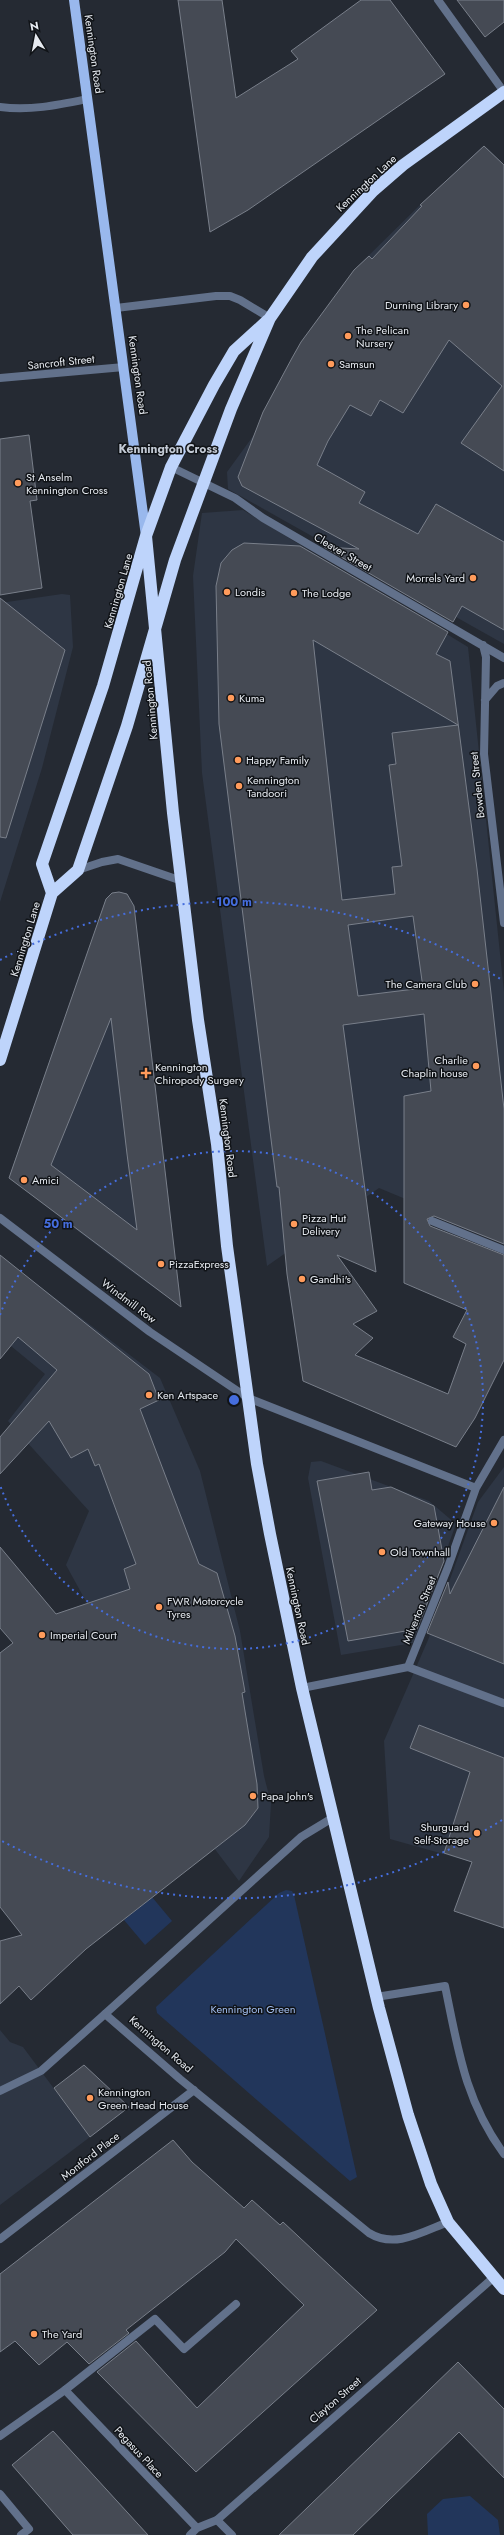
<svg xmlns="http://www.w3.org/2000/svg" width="504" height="2535" font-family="Jost,sans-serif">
<rect width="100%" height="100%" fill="#252a33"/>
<path fill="#2e3644" d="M 482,147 L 487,148 L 504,165 L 504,644 L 228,489 L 227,472 L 256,432 L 357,267 L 420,205 Z
M 243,510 L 468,647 L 504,992 L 504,1170 L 480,1230 L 379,1188 L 267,1266 L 202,773 L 193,576 L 202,513 Z
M 62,594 L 70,595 L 73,647 L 42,768 L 0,902 L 0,603 Z
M 119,892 L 127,894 L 134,906 L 171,1295 L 163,1294 L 121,1264 L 12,1180 L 10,1174 L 106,899 L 112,893 Z
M 0,1256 L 160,1378 L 200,1471 L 240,1631 L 264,1776 L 271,1803 L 269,1837 L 239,1881 L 214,1848 L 123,1669 L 66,1565 L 89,1511 L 8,1421 L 45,1374 L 0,1337 Z
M 321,1461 L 429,1501 L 456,1524 L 413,1643 L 341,1655 L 308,1478 L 311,1462 Z
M 504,1467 L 504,1871 L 390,1839 L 384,1741 L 428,1640 L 478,1502 Z
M 0,2030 L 10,2042 L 23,2047 L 90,2137 L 0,2205 Z"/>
<path fill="#22365b" d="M 286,1890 L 292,1891 L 294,1895 L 357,2177 L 350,2181 L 157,2013 L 156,2007 L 279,1893 Z
M 152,1897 L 172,1921 L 145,1945 L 124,1920 Z
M 470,2496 L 498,2520 L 500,2535 L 428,2535 L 427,2514 L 443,2499 Z"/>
<path fill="#454a54" stroke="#797f8a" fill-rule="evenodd" d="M 178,0 L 222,0 L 236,98 L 298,59 L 291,51 L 361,0 L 390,0 L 445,74 L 248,210 L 210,232 Z
M 457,0 L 504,0 L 504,22 L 485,37 Z
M 484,146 L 504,165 L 504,471 L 461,443 L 502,386 L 449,340 L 403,413 L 380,400 L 371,416 L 350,405 L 328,441 L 317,465 L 365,492 L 359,503 L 418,534 L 436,504 L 504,542 L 504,630 L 462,606 L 453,622 L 324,547 L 359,549 L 242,486 L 238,477 L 263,412 L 292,358 L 301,342 L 354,270 L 369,256 L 372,259 L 422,206 L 420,205 Z
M 29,435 L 37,500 L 30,501 L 42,588 L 0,595 L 0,439 Z
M 244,543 L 300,546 L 448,632 L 436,654 L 450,661 L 477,869 L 504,1109 L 504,1244 L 434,1216 L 427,1219 L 430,1226 L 504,1255 L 504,1360 L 475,1418 L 456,1447 L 303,1381 L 287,1274 L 279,1187 L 277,1187 L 274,1163 L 219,724 L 216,586 L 221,563 L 232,550 ZM 313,640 L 458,725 L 392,733 L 396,764 L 389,765 L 402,866 L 392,867 L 395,894 L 342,900 ZM 413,916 L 423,988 L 358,996 L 348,925 ZM 424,1014 L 431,1091 L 404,1096 L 404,1283 L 467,1310 L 453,1337 L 466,1344 L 448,1394 L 355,1355 L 373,1338 L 353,1324 L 377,1311 L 337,1255 L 376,1272 L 343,1025 Z
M 0,598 L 65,650 L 6,838 L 0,837 Z
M 119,892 L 127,894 L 134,906 L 181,1307 L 9,1178 L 106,899 L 112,893 ZM 111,1018 L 127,1154 L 137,1230 L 51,1165 Z
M 0,1255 L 149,1374 L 159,1400 L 140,1409 L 199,1564 L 217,1573 L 235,1636 L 245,1692 L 242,1693 L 257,1784 L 258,1808 L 245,1825 L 86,1949 L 31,2000 L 19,1986 L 0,2004 L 0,1941 L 22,1935 L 0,1907 L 0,1653 L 13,1643 L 0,1628 L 0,1547 L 56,1614 L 130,1589 L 124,1569 L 136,1564 L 99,1464 L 95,1466 L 88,1449 L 71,1458 L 49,1421 L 0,1474 L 0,1437 L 57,1370 L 18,1337 L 0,1359 Z
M 369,1472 L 372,1490 L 391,1487 L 434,1506 L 444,1561 L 417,1629 L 348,1641 L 317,1481 Z
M 504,1487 L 504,1664 L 427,1633 L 448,1582 L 450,1594 Z
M 419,1725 L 504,1758 L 504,1928 L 454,1911 L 472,1862 L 444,1853 L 470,1772 L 410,1748 Z
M 84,2065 L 129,2107 L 90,2137 L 54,2088 Z
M 173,2140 L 192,2162 L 244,2208 L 252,2200 L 280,2225 L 283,2222 L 377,2310 L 196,2472 L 97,2372 L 136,2341 L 197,2408 L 304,2305 L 236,2239 L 225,2252 L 126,2330 L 129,2333 L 89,2364 L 67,2342 L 39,2365 L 15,2341 L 0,2352 L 0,2274 Z
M 458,2362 L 504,2409 L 504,2478 L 459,2432 L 353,2535 L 279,2535 Z
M 53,2431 L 148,2535 L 73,2535 L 12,2465 Z"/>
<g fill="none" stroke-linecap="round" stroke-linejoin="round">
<path stroke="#62718b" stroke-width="8" d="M 116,308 L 216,296 L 230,296 L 240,300 L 270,318
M 408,1667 L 503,1703
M 376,1997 L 445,1986 C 458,2049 465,2101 504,2154
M 0,2091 L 41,2071 L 105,2014
M 0,2436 L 65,2390 L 155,2319 L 184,2349 L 236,2304
M 0,2494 L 29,2529 L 21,2535
M 217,2520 L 232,2535"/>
<path stroke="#62718b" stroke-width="8" d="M 438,0 L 504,92
M 0,107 C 30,111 58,105 87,99
M 0,378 L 124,367
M 171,467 L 235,498 L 263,518 L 504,658
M 483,645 L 486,657 L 484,754 L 504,923
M 485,700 L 497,686 L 504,683
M 78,870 L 102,862 L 118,859 L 182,881
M 0,1218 L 150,1332 L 248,1398 L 476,1488
M 432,1221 L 504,1250
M 302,1688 L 408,1667 L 448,1567 L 476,1488 L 504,1440
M 334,1817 L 301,1837 L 105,2014 L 180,2079 L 369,2233 C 395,2249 422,2232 448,2222
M 0,2239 L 194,2090
M 65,2390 L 197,2528
M 190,2535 L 197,2528 L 217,2520 L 493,2278"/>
<path stroke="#99b8ed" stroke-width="10" d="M 74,0 L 146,536"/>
<path stroke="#bed4fb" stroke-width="12" d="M 146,536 L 173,813 L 198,1020 L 217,1144 L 227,1246 L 257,1464 L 270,1534 L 302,1688 L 379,2008 L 408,2115 L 431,2184 L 448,2222 L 504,2289
M 52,893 L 42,864 L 103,686 L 146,536 L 171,467 L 214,385 L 234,351 L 268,320
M 0,1060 L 52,893 L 78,870 L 127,726 L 175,560 L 231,409 L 270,318 L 312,257 L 373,191 L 403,165 L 504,92"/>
</g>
<g fill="none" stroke="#456ddd" stroke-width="2" stroke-dasharray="2 4">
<path d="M0 1315A249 249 0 1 1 0 1485"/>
<path d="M502 1820A498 498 0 0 1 0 1840M0 960A498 498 0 0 1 502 980"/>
</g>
<g fill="#ff9b5b" stroke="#101317" stroke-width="1.5">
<circle cx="466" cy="305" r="4"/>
<circle cx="348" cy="336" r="4"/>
<circle cx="331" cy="364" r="4"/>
<circle cx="18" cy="483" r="4"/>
<circle cx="473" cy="578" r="4"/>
<circle cx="227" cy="592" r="4"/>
<circle cx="294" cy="593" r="4"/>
<circle cx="231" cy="698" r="4"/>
<circle cx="238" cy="760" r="4"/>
<circle cx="239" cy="786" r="4"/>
<circle cx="475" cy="984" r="4"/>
<circle cx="476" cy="1066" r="4"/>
<path d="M144 1067h4v4h4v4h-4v4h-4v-4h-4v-4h4z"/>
<circle cx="24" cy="1180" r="4"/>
<circle cx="294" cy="1224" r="4"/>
<circle cx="161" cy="1264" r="4"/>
<circle cx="302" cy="1279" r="4"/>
<circle cx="149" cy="1395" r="4"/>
<circle cx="494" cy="1523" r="4"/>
<circle cx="382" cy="1552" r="4"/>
<circle cx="159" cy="1607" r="4"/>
<circle cx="42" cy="1635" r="4"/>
<circle cx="253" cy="1796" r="4"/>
<circle cx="477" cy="1833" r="4"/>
<circle cx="90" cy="2098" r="4"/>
<circle cx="34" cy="2334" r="4"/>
</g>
<g text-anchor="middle" stroke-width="3" stroke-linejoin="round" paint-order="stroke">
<g font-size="11" fill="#e6eaf0" stroke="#101317">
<text transform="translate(94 54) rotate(82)" y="4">Kennington Road</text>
<text transform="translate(366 183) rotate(-43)" y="4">Kennington Lane</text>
<text transform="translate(61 362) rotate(-6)" y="4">Sancroft Street</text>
<text transform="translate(138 375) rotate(82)" y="4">Kennington Road</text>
<text transform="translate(343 552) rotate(30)" y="4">Cleaver Street</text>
<text transform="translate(118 591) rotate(-74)" y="4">Kennington Lane</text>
<text transform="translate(150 700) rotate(-95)" y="4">Kennington Road</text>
<text transform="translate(477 785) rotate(-96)" y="4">Bowden Street</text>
<text transform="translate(25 939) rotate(-73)" y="4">Kennington Lane</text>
<text transform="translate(228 1138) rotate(83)" y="4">Kennington Road</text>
<text transform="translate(129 1301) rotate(37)" y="4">Windmill Row</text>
<text transform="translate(298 1606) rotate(78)" y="4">Kennington Road</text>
<text transform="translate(419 1610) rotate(-68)" y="4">Milverton Street</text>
<text transform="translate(161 2044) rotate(41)" y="4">Kennington Road</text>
<text transform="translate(90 2156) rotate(-38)" y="4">Montford Place</text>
<text transform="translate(335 2400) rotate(-41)" y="4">Clayton Street</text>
<text transform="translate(139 2452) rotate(47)" y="4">Pegasus Place</text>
</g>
<g font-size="11" fill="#e6eaf0" stroke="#101317" text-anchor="start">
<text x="458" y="309" text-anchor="end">Durning Library</text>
<text x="356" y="334">The Pelican<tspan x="356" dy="13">Nursery</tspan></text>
<text x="339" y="368">Samsun</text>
<text x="26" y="481">St Anselm<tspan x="26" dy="13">Kennington Cross</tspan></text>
<text x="465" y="582" text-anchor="end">Morrels Yard</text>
<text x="235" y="596">Londis</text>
<text x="302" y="597">The Lodge</text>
<text x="239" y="702">Kuma</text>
<text x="246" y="764">Happy Family</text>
<text x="247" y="784">Kennington<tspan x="247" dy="13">Tandoori</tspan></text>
<text x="467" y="988" text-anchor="end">The Camera Club</text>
<text x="468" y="1064" text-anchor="end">Charlie<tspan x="468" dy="13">Chaplin house</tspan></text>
<text x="155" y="1071">Kennington<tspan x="155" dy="13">Chiropody Surgery</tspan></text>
<text x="32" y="1184">Amici</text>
<text x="302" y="1222">Pizza Hut<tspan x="302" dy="13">Delivery</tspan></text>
<text x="169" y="1268">PizzaExpress</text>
<text x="310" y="1283">Gandhi's</text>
<text x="157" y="1399">Ken Artspace</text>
<text x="486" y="1527" text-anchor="end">Gateway House</text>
<text x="390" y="1556">Old Townhall</text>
<text x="167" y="1605">FWR Motorcycle<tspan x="167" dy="13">Tyres</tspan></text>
<text x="50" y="1639">Imperial Court</text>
<text x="261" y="1800">Papa John's</text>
<text x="469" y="1831" text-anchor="end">Shurguard<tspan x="469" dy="13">Self-Storage</tspan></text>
<text x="98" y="2096">Kennington<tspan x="98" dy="13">Green Head House</tspan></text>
<text x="42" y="2338">The Yard</text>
</g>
<g font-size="11" fill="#a3bff1" stroke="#101317">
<text x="253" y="2013">Kennington Green</text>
</g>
<g font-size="12" font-weight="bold" fill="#c3cad5" stroke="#101317">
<text x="168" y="453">Kennington Cross</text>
</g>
</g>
<circle cx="234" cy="1400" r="6" fill="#456ddd" stroke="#101317" stroke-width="2"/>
<g font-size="12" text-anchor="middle" font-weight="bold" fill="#456ddd" stroke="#101317" stroke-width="3" stroke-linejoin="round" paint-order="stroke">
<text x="234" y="906">100 m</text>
<text x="58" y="1228">50 m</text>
</g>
<g transform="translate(36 36) rotate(350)" stroke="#101317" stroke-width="3" paint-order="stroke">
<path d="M0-3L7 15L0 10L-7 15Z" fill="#e6eaf0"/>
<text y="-6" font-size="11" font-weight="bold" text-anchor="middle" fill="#e6eaf0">N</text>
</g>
</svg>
